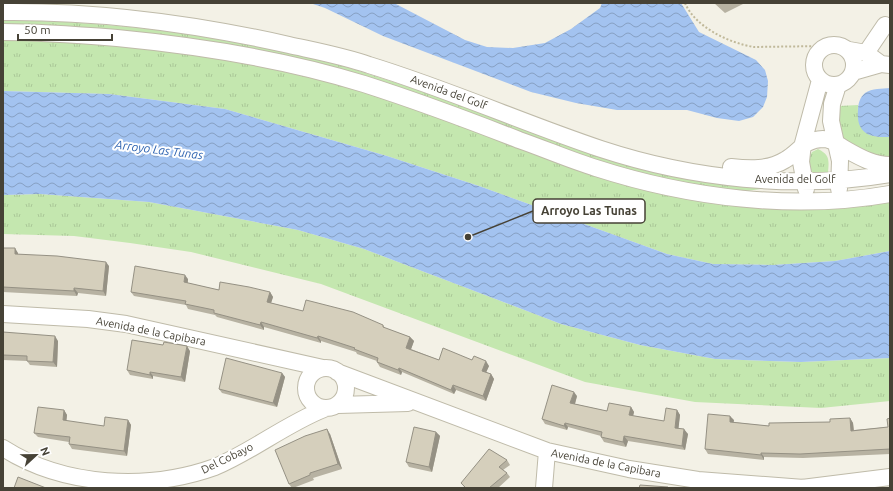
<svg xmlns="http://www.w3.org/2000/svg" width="893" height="491" font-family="Ubuntu,sans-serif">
<defs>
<pattern id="grass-tufts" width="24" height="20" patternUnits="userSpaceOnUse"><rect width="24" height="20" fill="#c4e7af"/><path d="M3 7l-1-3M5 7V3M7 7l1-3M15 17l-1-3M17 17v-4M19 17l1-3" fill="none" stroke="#aac797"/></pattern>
<pattern id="water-waves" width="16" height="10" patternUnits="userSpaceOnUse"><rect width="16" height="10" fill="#a3c3f0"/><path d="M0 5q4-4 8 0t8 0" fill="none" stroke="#87a0c3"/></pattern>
</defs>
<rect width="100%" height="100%" fill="#f3f1e6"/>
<path fill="url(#grass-tufts)" d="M 3,20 C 108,21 215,34 317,59 C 364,71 409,88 456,101 C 557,130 659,159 761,187 L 761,189 L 739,192 L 720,190 L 624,170 L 316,65 L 3,27 Z
M 3,39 L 114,43 L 188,52 L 254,65 L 364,90 L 575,166 L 607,180 L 715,204 L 771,207 L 890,200 L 890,251 L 835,261 L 773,265 L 713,264 L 667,254 L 479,186 L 387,156 L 225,109 L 109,94 L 3,91 Z
M 858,105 C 857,130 864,138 890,137 L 890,160 L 844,144 L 836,114 L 839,106 Z
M 818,149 C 830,155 829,160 828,173 L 812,173 L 808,160 L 812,152 Z
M 40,194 L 149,202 L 298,230 L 364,249 L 561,324 L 640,345 L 715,359 L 801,362 L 890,358 L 890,401 L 821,408 L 695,402 L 585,382 L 321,284 L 191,252 L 130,243 L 74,236 L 3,234 L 3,195 Z"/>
<path fill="url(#water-waves)" d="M 310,3 L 394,3 L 465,40 L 487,47 L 513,48 L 545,43 L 571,29 L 600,8 L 602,3 L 681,3 L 699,32 L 756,60 L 765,70 L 768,81 L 767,97 L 763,107 L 753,117 L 739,121 L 717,118 L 687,110 L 617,110 L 576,103 L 531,92 L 383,36 L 325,8 Z
M 890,88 L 890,137 C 869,138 856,133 858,110 C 858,104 860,97 865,93 C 872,88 882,89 890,88 Z
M 3,91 L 109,94 L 225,109 L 387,156 L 479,186 L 667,254 L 713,264 L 773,265 L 835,261 L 890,251 L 890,358 L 801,362 L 715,359 L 640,345 L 561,324 L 364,249 L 298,230 L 149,202 L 40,194 L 3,195 Z"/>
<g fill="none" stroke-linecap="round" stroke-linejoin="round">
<defs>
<path id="minor" d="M 3,12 C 99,11 196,24 289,45 C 316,51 343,56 369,65 C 448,89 523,123 601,149 C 692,179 795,190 890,174
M 3,32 C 41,32 79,35 117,38 C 200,46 284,59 364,84 C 417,101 468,120 519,140 C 545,149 570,160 596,168 C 689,198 794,211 890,194
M814 65a20 20 0 1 1 40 0a20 20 0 1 1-40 0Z
M 849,50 L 866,53 L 881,64
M 866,53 L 885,25
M 853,72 L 881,64 L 890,65
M 838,85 L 832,104 L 831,121 L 840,161 L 839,189
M 731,167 C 749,169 769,170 785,160 C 801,151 802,140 823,139 C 833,139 839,146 847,150 C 861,158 874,165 890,165
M 806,189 L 801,162 L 803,143 L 820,80
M 3,314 L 88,319 L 126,324 L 323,368
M306 388a20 20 0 1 1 40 0a20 20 0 1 1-40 0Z
M 337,372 L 547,451 L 629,469 L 698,480 L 804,488
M 338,405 L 408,403
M 3,448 C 64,487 148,491 215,467 C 253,451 286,424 324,409
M 544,488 L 547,451
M 802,488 L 890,477"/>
</defs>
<use href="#minor" stroke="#bfbba9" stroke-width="18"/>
<path stroke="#c0b99a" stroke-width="2" stroke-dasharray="2 2" stroke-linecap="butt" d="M 685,3 C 695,27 729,43 754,47 L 826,46"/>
<use href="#minor" stroke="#fff" stroke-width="16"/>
</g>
<path fill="#b7b2a2" d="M 714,3 L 745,3 L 725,13 Z
M 3,248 L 18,253 L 18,254 L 109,266 L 106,296 L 78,293 L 77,296 L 3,292 Z
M 188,279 L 188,283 L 219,290 L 270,292 L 273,297 L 271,303 L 303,311 L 383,325 L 385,328 L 410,337 L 414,341 L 411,349 L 439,360 L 472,360 L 489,366 L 486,372 L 491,374 L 494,379 L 486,401 L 456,390 L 454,394 L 402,372 L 401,375 L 380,367 L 377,362 L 377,361 L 357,354 L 356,352 L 321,341 L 321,343 L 264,327 L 264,330 L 217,317 L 215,315 L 188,309 L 186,305 L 134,296 L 131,292 Z
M 3,332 L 58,341 L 57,367 L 30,365 L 27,361 L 3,360 Z
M 190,351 L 185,382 L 153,376 L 153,379 L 130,375 L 127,370 Z
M 282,373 L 285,377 L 277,407 L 222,393 L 219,389 Z
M 577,396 L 575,404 L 607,411 L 631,407 L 634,412 L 633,416 L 664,421 L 677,410 L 680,415 L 678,429 L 688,434 L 685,450 L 628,441 L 626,447 L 604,442 L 601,437 L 601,436 L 568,427 L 567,430 L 545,424 L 542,419 Z
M 64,410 L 67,415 L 66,421 L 104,426 L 128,420 L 131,425 L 127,456 L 72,449 L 69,444 L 69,442 L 38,437 L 34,433 Z
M 850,418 L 853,423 L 854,430 L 888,427 L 890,418 L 890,454 L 803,458 L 764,457 L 764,460 L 708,454 L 705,449 L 734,420 L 733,422 L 769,426 L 830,422 Z
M 436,432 L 440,436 L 432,472 L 409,467 L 406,462 Z
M 330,434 L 342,469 L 313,478 L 314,480 L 293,488 L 292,488 L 289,484 Z
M 507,460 L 510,465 L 503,470 L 507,473 L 510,477 L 498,488 L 465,488 L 461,483 Z"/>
<path fill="#959184" d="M 15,248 L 18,253 L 18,258 L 15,254 Z
M 106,262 L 109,266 L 106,296 L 103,291 Z
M 185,275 L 188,279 L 187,287 L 184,282 Z
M 74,288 L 78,293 L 77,296 L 74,291 Z
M 270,292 L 273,297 L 270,306 L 267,302 Z
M 261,322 L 264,327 L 264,330 L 260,325 Z
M 55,336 L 58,341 L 57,367 L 53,362 Z
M 318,336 L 321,341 L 321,343 L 317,338 Z
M 410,337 L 414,341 L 410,352 L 406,348 Z
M 187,346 L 190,351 L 185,382 L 181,377 Z
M 486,361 L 489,366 L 485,375 L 482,371 Z
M 399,368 L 402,372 L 401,375 L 398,370 Z
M 150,372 L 153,376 L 153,379 L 150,375 Z
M 282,373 L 285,377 L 277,407 L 273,403 Z
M 491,374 L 494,379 L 486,401 L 483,396 Z
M 453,385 L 456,390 L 454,394 L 451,390 Z
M 574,392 L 577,396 L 574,407 L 570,403 Z
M 631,407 L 634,412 L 632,420 L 629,415 Z
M 64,410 L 67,415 L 66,425 L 63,420 Z
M 677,410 L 680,415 L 678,433 L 675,428 Z
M 730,416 L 734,420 L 733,427 L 730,422 Z
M 850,418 L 853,423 L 854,435 L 851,431 Z
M 128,420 L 131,425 L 127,456 L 124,451 Z
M 565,423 L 568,427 L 567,430 L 564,426 Z
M 327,429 L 330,434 L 342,469 L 338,464 Z
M 684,429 L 688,434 L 685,450 L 682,446 Z
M 436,432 L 440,436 L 432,472 L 429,467 Z
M 624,436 L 628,441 L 626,447 L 623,442 Z
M 761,453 L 764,457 L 764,460 L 761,455 Z"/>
<path fill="#d5cfbc" stroke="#959184" d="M 3,248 L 15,248 L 15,254 L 57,256 L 106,262 L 103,291 L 74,288 L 74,291 L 3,287 Z
M 135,266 L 185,275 L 184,282 L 219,290 L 220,282 L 249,287 L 270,292 L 267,302 L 303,311 L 306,300 L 353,312 L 383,325 L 383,327 L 410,337 L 406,348 L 439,360 L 443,348 L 472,360 L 474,356 L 486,361 L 482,371 L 491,374 L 483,396 L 453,385 L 451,390 L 399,368 L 398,370 L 377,362 L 378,358 L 354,349 L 355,348 L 318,336 L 317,338 L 261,322 L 260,325 L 214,313 L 214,310 L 185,304 L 186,301 L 131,292 Z
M 3,332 L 55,336 L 53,362 L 27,361 L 27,356 L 3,355 Z
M 132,340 L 163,345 L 164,342 L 187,346 L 181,377 L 150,372 L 150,375 L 127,370 Z
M 226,358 L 282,373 L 273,403 L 219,389 Z
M 552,385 L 574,392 L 570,403 L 607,411 L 609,403 L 631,407 L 629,415 L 664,421 L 666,408 L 677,410 L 675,428 L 684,429 L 682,446 L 624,436 L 623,442 L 601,437 L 602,432 L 565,423 L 564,426 L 542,419 Z
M 38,407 L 64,410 L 63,420 L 104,426 L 105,417 L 128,420 L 124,451 L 69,444 L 70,437 L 34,433 Z
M 708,414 L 730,416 L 730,422 L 769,426 L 769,423 L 830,422 L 830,419 L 850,418 L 851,431 L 888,427 L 887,419 L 890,418 L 890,449 L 800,454 L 761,453 L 761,455 L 705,449 Z
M 414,427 L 436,432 L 429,467 L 406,462 Z
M 327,429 L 338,464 L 310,473 L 310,475 L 289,484 L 275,450 L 305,436 Z
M 489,449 L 507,460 L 499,467 L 507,473 L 489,488 L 466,488 L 461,483 Z
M 18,477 L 46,488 L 14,488 Z
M 640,485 L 668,487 L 668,488 L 639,488 Z"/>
<g text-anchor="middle" stroke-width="4" stroke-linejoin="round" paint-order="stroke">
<g font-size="11" fill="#464236" stroke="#fff">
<text transform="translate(449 92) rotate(20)" y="4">Avenida del Golf</text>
<text x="795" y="183">Avenida del Golf</text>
<text transform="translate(151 331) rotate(11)" y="4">Avenida de la Capibara</text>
<text transform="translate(227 458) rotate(-26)" y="4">Del Cobayo</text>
<text transform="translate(606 463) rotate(11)" y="4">Avenida de la Capibara</text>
</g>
<g font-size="12" font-style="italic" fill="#2f64b1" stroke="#fff">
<text transform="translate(159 150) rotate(7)" y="4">Arroyo Las Tunas</text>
</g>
</g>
<path fill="none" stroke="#464236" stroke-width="1.5" d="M468 237L533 211"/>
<circle fill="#464236" stroke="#fff" stroke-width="1.5" cx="468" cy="237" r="4"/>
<rect fill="#fff" stroke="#464236" stroke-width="1.5" x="533" y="199" width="112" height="24" rx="4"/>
<g font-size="12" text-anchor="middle" font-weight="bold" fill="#464236">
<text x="589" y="215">Arroyo Las Tunas</text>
</g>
<rect width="893" height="491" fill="none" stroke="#464236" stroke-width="8"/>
<g transform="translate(36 455) rotate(68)" stroke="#ffffff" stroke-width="3" paint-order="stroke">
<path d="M0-3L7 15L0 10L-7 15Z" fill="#464236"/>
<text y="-6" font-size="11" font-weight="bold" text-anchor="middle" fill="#464236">N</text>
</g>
<path d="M18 34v6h94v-6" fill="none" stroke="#464236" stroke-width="2"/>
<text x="24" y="34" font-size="12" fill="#464236" stroke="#ffffff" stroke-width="3" paint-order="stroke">50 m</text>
</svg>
